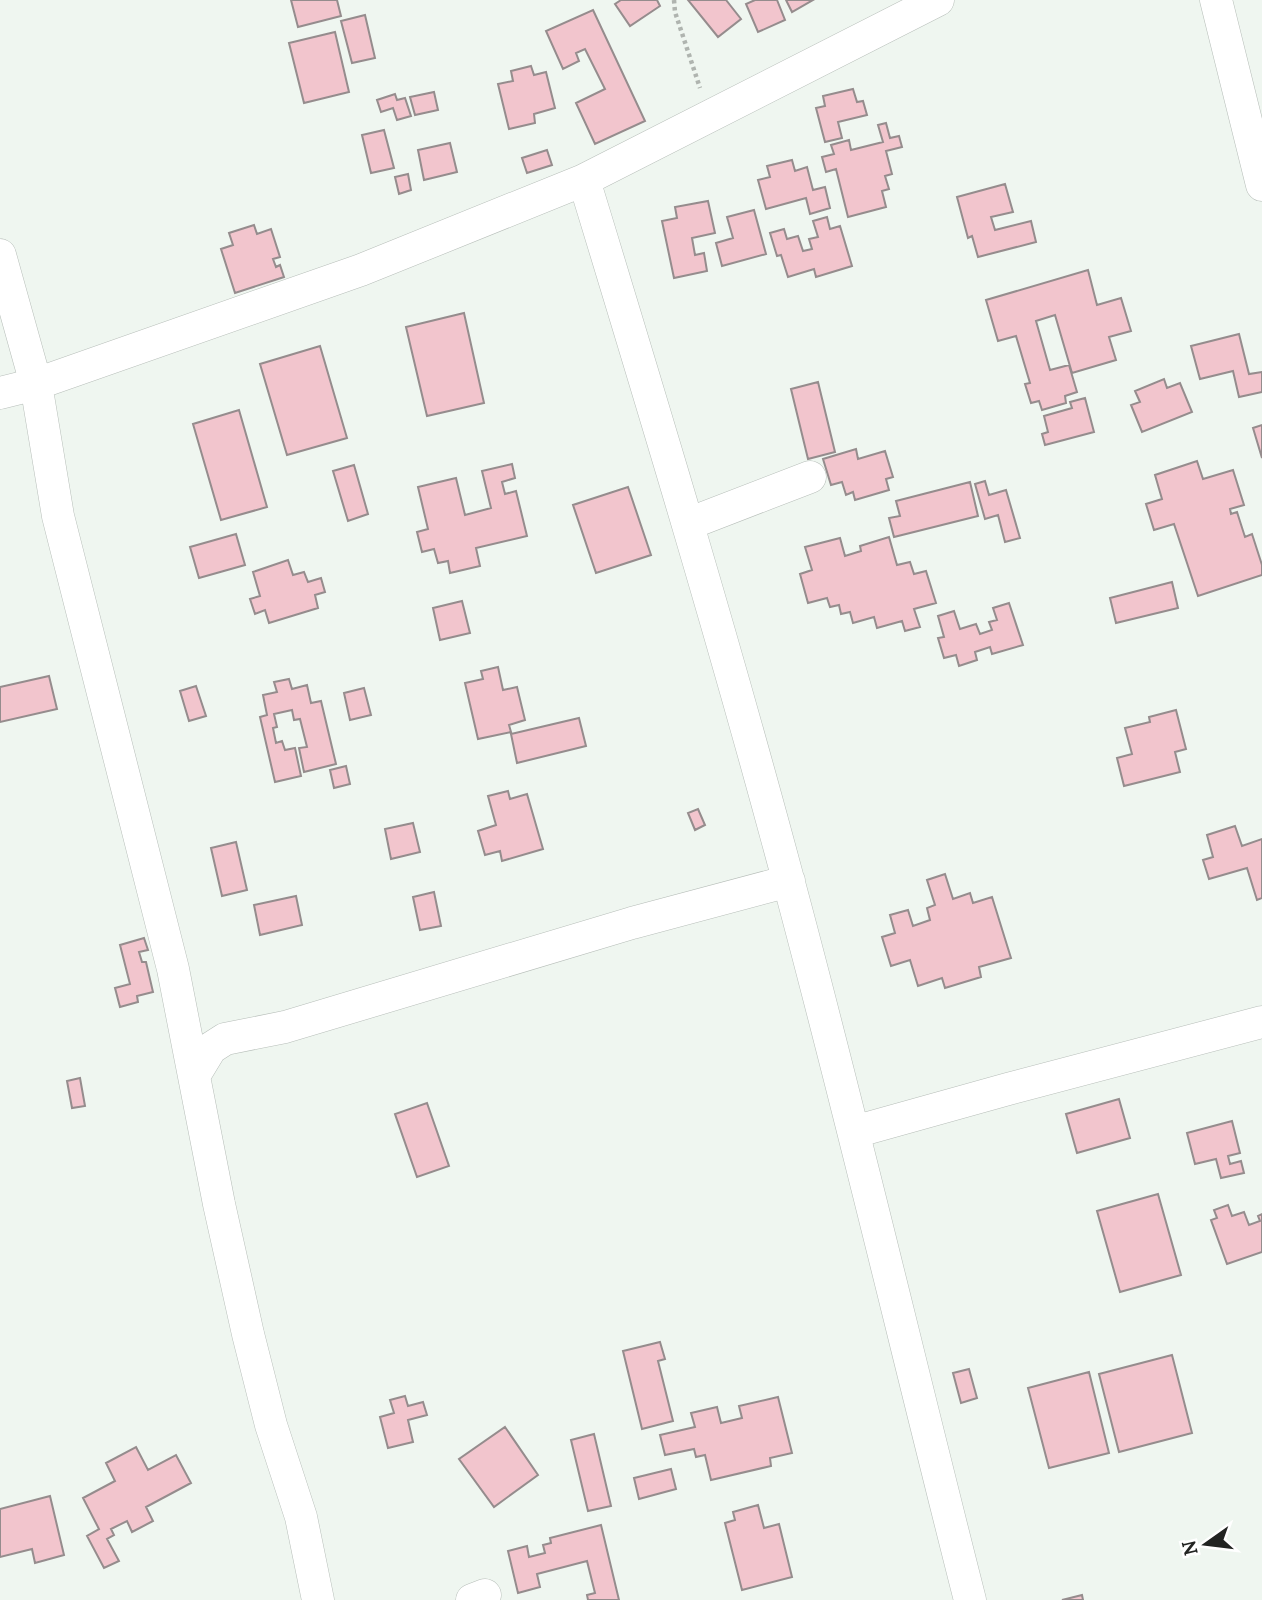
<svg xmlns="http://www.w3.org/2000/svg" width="1262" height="1600" font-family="Lora,serif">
<rect width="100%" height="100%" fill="#eff6f0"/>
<path fill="#f2c5cd" stroke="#958c8d" stroke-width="2" d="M 291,0 L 337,0 L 341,16 L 298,27 Z
M 621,0 L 657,0 L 660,6 L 630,26 L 615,4 Z
M 688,0 L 726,0 L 741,19 L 718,37 Z
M 755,0 L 777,0 L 785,20 L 758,32 L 746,4 Z
M 786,0 L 813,0 L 792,12 Z
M 593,10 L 645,121 L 595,144 L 576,103 L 605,89 L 585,49 L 576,53 L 579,61 L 563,69 L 546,31 Z
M 365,15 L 375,58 L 352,63 L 341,21 Z
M 335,32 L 349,92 L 304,103 L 289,43 Z
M 531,66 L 534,75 L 546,72 L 555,108 L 534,114 L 535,123 L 509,129 L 498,84 L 513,81 L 511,71 Z
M 853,89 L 857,102 L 863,101 L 867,115 L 838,122 L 842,138 L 825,142 L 816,108 L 825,106 L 823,96 Z
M 434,92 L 438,110 L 415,115 L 410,97 Z
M 395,94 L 397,100 L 405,98 L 411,116 L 397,120 L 393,108 L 381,112 L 377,100 Z
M 886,123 L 890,138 L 899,136 L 902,147 L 886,151 L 892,174 L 885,176 L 889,189 L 882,191 L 886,207 L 848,217 L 836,169 L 826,172 L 822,157 L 834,154 L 831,145 L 849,140 L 851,150 L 883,142 L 878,125 Z
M 384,130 L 394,168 L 371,173 L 362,135 Z
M 450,143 L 457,172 L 424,180 L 418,150 Z
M 547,150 L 552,165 L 527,173 L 522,158 Z
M 792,160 L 795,171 L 807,167 L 813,190 L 825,187 L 830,208 L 810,214 L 806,198 L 766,209 L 758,180 L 770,177 L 767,166 Z
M 408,174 L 411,190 L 399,194 L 395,177 Z
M 1005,184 L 1013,212 L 991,217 L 995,230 L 1031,221 L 1036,242 L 978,257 L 972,236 L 968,238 L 957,197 Z
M 708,201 L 715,233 L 692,238 L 695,255 L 704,253 L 707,271 L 674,278 L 662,221 L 677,218 L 675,207 Z
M 754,210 L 766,254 L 722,266 L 716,243 L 733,238 L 727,217 Z
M 827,217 L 830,229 L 840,226 L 852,266 L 816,277 L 814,269 L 788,277 L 781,255 L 777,256 L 770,233 L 784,229 L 787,239 L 798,236 L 803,251 L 812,249 L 809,239 L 818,237 L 813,221 Z
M 254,225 L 257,234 L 271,229 L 280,257 L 273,259 L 276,267 L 280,265 L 284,277 L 235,293 L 221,249 L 233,245 L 229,233 Z
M 1088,270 L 1097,305 L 1121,298 L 1131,331 L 1109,337 L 1116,360 L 1072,373 L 1055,315 L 1036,321 L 1050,370 L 1069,365 L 1077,392 L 1065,396 L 1066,403 L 1042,410 L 1039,401 L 1031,403 L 1025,384 L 1030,383 L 1016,336 L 998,341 L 986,300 Z
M 464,313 L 484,403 L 427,416 L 406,327 Z
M 1239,334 L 1249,374 L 1262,372 L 1262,392 L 1239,397 L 1233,371 L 1200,379 L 1191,346 Z
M 320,346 L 347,438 L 287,455 L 260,364 Z
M 1164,379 L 1167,388 L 1180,383 L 1192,412 L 1142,432 L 1131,405 L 1140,402 L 1135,391 Z
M 818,382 L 835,452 L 808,459 L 791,389 Z
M 1085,398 L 1094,432 L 1045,445 L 1042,434 L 1048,432 L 1044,416 L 1072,408 L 1070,402 Z
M 239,410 L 267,507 L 221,520 L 193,424 Z
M 1262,425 L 1262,458 L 1253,428 Z
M 856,449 L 858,459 L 885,451 L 893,477 L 886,479 L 889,490 L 855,500 L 853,492 L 846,495 L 842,482 L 831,485 L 823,459 Z
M 1197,461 L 1203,479 L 1233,470 L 1244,505 L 1230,509 L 1231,514 L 1237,512 L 1245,537 L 1252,534 L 1262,565 L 1262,575 L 1198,596 L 1174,524 L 1154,530 L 1146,504 L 1162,499 L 1155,475 Z
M 512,464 L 515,478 L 502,482 L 505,494 L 516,491 L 527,536 L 476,548 L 480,566 L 450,573 L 448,561 L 438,563 L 434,549 L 422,552 L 417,532 L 428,529 L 418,487 L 456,478 L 465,515 L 491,508 L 482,471 Z
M 354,465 L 368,514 L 348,521 L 333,471 Z
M 985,481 L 989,495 L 1006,490 L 1020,538 L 1005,542 L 998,515 L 985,519 L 975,484 Z
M 970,482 L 978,516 L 894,537 L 889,518 L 900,516 L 896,501 Z
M 628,487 L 651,555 L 596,573 L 573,505 Z
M 236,534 L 245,565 L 199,578 L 190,547 Z
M 889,537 L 897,565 L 910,562 L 914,574 L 926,571 L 936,603 L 914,609 L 920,627 L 905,631 L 902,621 L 877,628 L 874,617 L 853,623 L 850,612 L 841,614 L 839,605 L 830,607 L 827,598 L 808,603 L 800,574 L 812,570 L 805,547 L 840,538 L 845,556 L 861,551 L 860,546 Z
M 288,560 L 293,575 L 304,572 L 308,582 L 321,578 L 325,592 L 315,595 L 318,608 L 269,623 L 265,610 L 255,614 L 250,599 L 260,596 L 253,572 Z
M 1172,582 L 1178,608 L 1116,623 L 1110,598 Z
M 462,601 L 470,633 L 440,640 L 433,608 Z
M 1009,603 L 1023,645 L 992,654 L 990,647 L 975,652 L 977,660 L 959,666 L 956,655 L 944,658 L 938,638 L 944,637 L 938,616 L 954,611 L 960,629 L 976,624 L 980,634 L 992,630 L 989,622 L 997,620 L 993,608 Z
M 498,667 L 503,690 L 517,687 L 525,720 L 509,725 L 511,732 L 478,739 L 465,683 L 483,679 L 481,671 Z
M 49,676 L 57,709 L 0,722 L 0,687 Z
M 289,679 L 292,689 L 307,685 L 311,703 L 321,701 L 336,764 L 304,772 L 299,748 L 307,747 L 300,719 L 294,720 L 292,710 L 274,714 L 277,727 L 273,728 L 276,743 L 282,741 L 285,750 L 295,748 L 301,776 L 275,782 L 260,717 L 267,715 L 263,695 L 277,692 L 274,682 Z
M 196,686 L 206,716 L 189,721 L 180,691 Z
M 364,688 L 371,715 L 350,720 L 344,693 Z
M 1176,710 L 1186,749 L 1175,752 L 1180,772 L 1124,786 L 1117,758 L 1132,754 L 1125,728 L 1150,722 L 1149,717 Z
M 579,718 L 586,746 L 517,763 L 511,734 Z
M 346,766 L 350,784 L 334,788 L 330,770 Z
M 508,791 L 510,799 L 527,794 L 543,849 L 502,861 L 500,851 L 485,855 L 478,831 L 496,825 L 488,796 Z
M 698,809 L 705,825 L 695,830 L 688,813 Z
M 413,823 L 420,852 L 391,859 L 385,829 Z
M 1235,826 L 1242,846 L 1262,839 L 1262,898 L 1257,900 L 1247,868 L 1209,879 L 1203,860 L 1213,857 L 1207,835 Z
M 236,842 L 247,890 L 222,896 L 211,848 Z
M 945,874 L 953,899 L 970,893 L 973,903 L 992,897 L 1011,958 L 979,967 L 981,977 L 945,988 L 942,978 L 918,986 L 910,960 L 891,966 L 882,937 L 895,933 L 890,915 L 908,910 L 913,926 L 930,920 L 927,908 L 935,905 L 927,880 Z
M 434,892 L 441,926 L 420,930 L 413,897 Z
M 296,896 L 302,925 L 260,935 L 254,905 Z
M 144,938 L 148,950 L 139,952 L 142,962 L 146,962 L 153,992 L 137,996 L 138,1002 L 120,1007 L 115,988 L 130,984 L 120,945 Z
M 80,1078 L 85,1106 L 72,1108 L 67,1081 Z
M 1119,1099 L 1130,1138 L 1077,1153 L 1066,1114 Z
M 427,1103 L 449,1166 L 417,1177 L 395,1114 Z
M 1232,1121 L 1240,1153 L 1228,1156 L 1230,1164 L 1241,1161 L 1244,1173 L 1221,1178 L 1216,1159 L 1195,1164 L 1187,1133 Z
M 1158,1194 L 1181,1275 L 1120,1292 L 1097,1211 Z
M 1228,1205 L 1232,1216 L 1244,1212 L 1249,1225 L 1260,1221 L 1258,1216 L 1262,1214 L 1262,1252 L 1227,1264 L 1211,1220 L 1217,1218 L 1214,1210 Z
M 660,1342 L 665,1359 L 658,1361 L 673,1421 L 642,1429 L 623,1351 Z
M 1172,1355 L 1192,1433 L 1119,1452 L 1099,1374 Z
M 969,1369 L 977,1398 L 961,1403 L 953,1373 Z
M 1089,1372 L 1109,1453 L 1049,1468 L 1028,1388 Z
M 405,1396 L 408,1406 L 423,1402 L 427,1415 L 408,1420 L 413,1442 L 388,1448 L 380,1417 L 394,1413 L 390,1400 Z
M 778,1397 L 792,1453 L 770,1458 L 771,1466 L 711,1480 L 705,1455 L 696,1457 L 694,1449 L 665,1455 L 660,1435 L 695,1427 L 691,1413 L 717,1407 L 721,1423 L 742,1418 L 739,1406 Z
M 505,1427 L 538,1475 L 494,1507 L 459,1459 Z
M 594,1434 L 611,1506 L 588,1511 L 571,1440 Z
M 136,1447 L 148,1470 L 176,1455 L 191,1483 L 146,1507 L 153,1521 L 132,1532 L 127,1521 L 111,1529 L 114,1535 L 107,1539 L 119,1561 L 104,1568 L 87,1536 L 99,1529 L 83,1498 L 115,1481 L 106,1463 Z
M 671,1469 L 676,1489 L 639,1499 L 634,1478 Z
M 50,1496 L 64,1555 L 35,1563 L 32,1549 L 0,1557 L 0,1509 Z
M 758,1505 L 764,1528 L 779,1524 L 792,1577 L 742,1590 L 725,1523 L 735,1520 L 733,1512 Z
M 601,1525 L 619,1600 L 588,1600 L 587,1595 L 595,1593 L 587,1561 L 537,1574 L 540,1587 L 518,1593 L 508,1551 L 527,1546 L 529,1557 L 545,1553 L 543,1545 L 551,1543 L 550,1538 Z
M 1082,1595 L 1083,1600 L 1062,1600 Z"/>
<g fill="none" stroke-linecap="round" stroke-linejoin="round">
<defs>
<path id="street" d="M 1216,0 L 1262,185
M 584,180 C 655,413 726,647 789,883 C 853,1121 909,1361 970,1600
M 0,255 L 36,384 L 58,516 L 173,969 L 219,1204 L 248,1334 L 271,1425 L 301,1517 L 318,1600
M 0,393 L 36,384 L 361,270 L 584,180 L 938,0
M 688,524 L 810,477
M 194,1076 L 211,1048 L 225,1039 L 285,1027 L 632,923 L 789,881
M 854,1132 L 1008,1089 L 1262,1022
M 472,1600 L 485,1595"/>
</defs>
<use href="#street" stroke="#b7beb9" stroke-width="33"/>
<path stroke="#afb4af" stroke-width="4.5" stroke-dasharray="3.5 3.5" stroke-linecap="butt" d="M 674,0 L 675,12 L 700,88"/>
<use href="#street" stroke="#fff" stroke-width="32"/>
</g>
<g transform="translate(1206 1544) rotate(256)" stroke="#ffffff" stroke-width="5" paint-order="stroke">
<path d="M0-5L12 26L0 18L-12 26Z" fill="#222422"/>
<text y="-10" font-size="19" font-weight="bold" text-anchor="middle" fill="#222422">N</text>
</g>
</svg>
